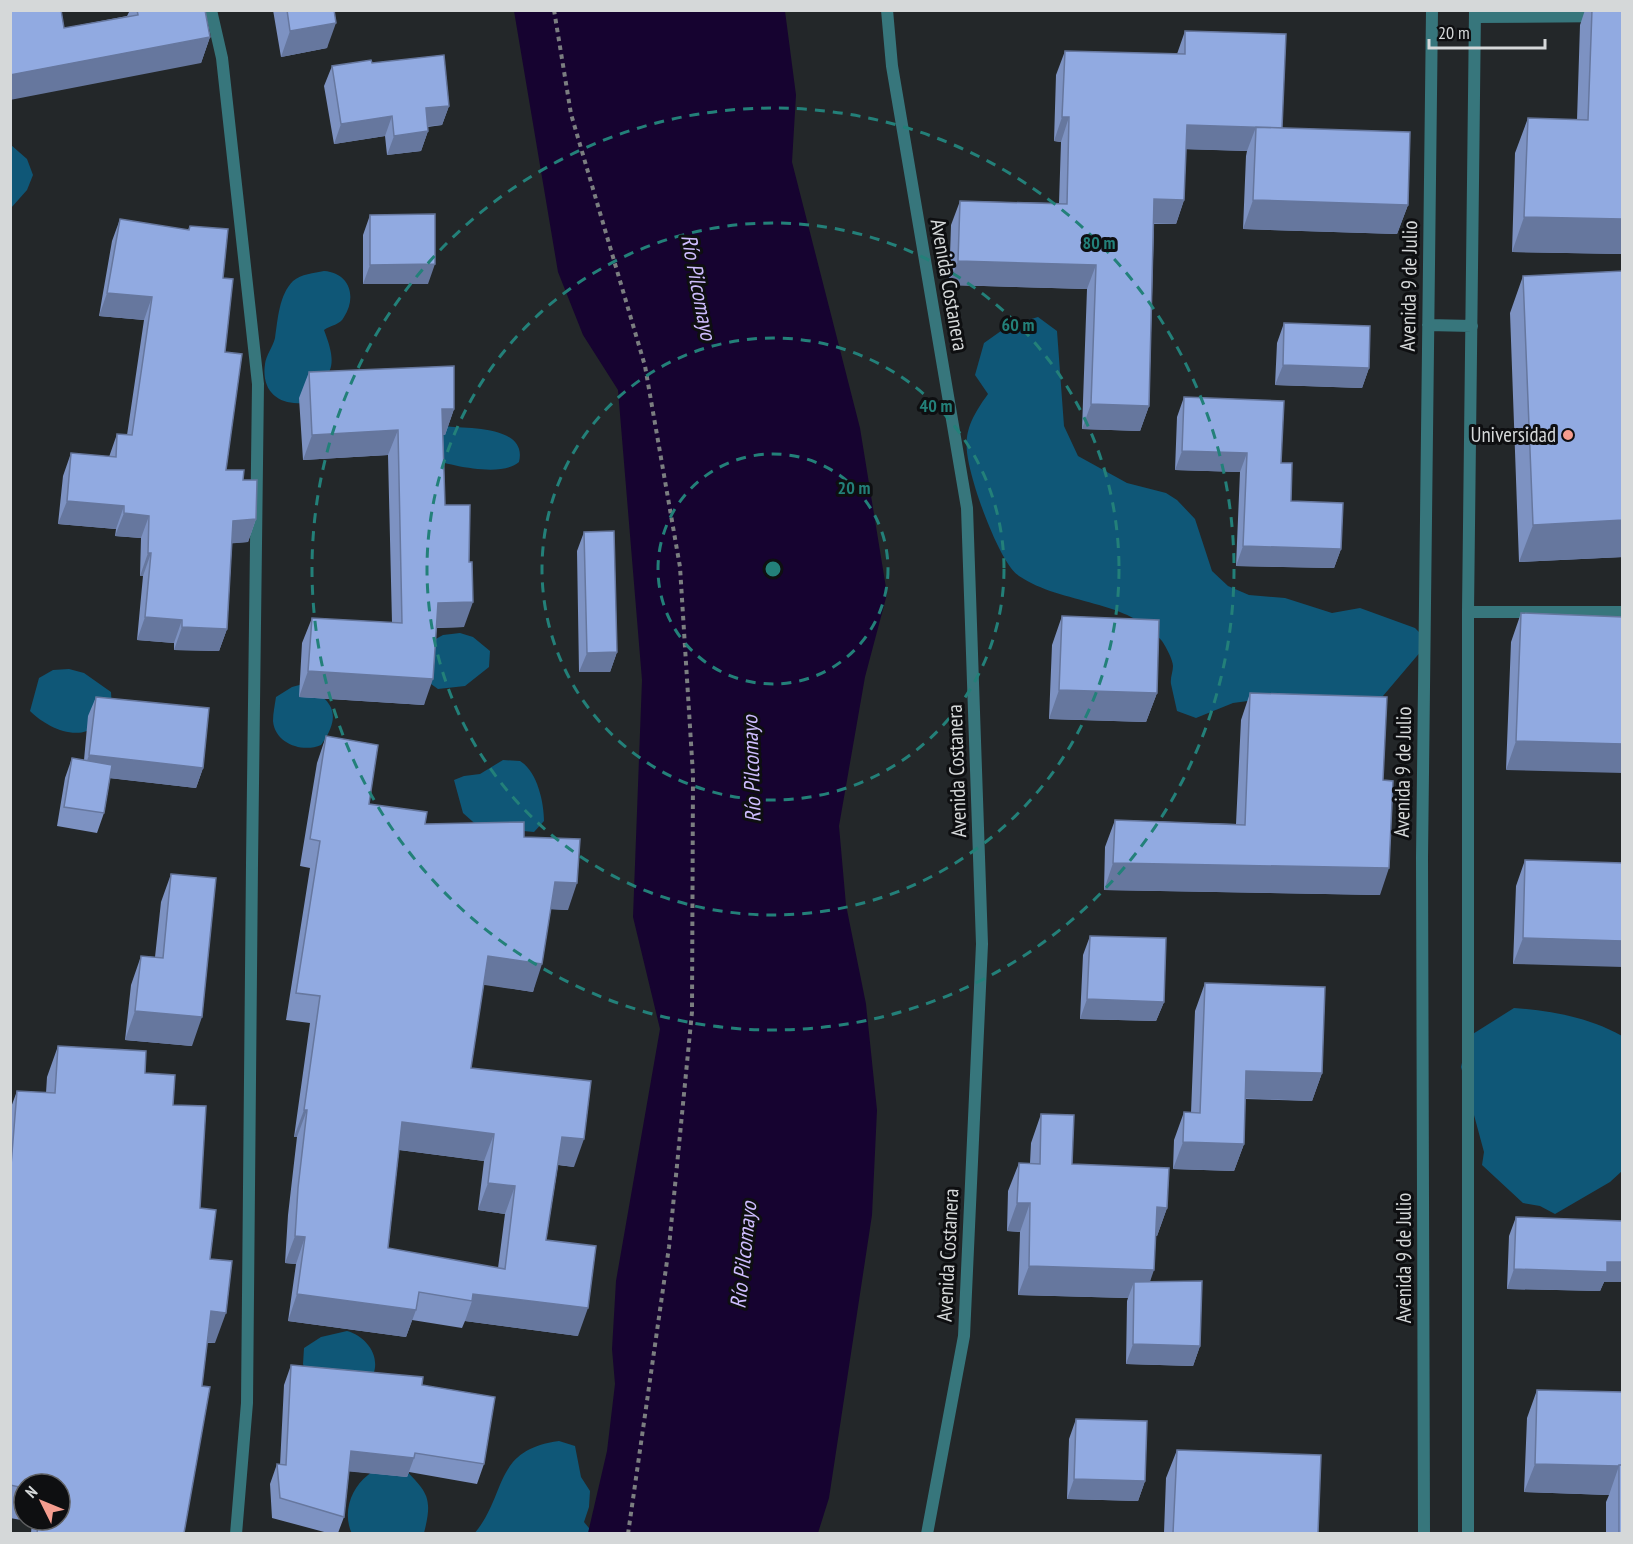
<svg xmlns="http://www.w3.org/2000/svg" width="1633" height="1544" font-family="'PT Sans Narrow',sans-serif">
<rect width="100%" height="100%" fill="#232729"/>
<path fill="#0f5777" d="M 11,145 L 27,159 L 33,175 L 27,190 L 11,208 Z
M 324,271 C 350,273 357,297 344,317 C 340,325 331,325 324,330 C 340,372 330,373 302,403 C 278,405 261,391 265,364 C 266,355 273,347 275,338 C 278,319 279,295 293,281 C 301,274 314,273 324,271 Z
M 1038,317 L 1057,331 L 1064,426 L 1078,456 L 1127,483 L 1166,493 L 1177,500 L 1195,519 L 1212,571 L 1228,586 L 1249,595 L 1285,598 L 1332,613 L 1360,608 L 1415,628 L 1421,634 L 1422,650 L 1377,703 L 1277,697 L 1233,703 L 1196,718 L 1177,711 C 1175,702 1173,693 1171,684 C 1170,678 1173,672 1173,666 C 1173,660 1166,647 1162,641 C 1129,599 1062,605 1019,576 C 1002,565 981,507 975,487 C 963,445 961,431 988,394 L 975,375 L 984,343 L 1008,326 Z
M 444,426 C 467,429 528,425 519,462 C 501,478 449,465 427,458 Z
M 460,633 L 473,637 L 490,651 L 489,667 L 465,686 L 438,689 L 431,684 L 432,641 L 443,635 Z
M 69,669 L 84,673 L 111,692 L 112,709 C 105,715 96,728 87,731 C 68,738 43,724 30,711 L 39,678 L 53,670 Z
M 303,684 C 333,700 343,714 321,745 C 303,753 275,744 273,721 C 273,713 275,704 276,697 L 292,687 Z
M 503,760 L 520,761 C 537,771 544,802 544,821 L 534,832 L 513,830 L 490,837 L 463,813 L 454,780 L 464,776 L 480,774 Z
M 1514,1008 C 1552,1011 1588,1017 1622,1036 L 1622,1171 L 1610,1182 L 1555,1214 L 1540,1206 L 1523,1203 L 1482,1165 L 1484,1152 L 1461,1067 L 1468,1037 Z
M 347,1331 C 366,1336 381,1356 373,1375 L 306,1373 L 303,1364 L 304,1348 L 321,1337 Z
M 559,1441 L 575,1446 L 581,1477 L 590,1491 L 589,1507 L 584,1522 L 593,1533 L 474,1534 C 508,1494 492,1450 559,1441 Z
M 399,1463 C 426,1492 434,1494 424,1533 L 352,1534 C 342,1513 351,1488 368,1475 C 376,1468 390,1466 399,1463 Z"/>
<path fill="#160330" d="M 514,11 L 785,11 L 796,95 L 792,162 L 860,428 L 887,594 L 865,677 L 839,826 L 846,905 L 866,1004 L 877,1110 L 872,1215 L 829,1498 L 818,1533 L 588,1533 L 607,1451 L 615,1384 L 612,1349 L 616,1281 L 660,1029 L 633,917 L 642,680 L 618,390 L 583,335 L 558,272 Z"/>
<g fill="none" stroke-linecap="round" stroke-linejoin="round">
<path stroke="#7b7e80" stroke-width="4" stroke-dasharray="4.5 4.5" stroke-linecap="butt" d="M 554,10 L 571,114 L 645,366 L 680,567 L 693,775 L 692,1012 L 669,1247 L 628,1534"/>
<path stroke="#37767c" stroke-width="12" d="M 236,1534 L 247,1403 L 252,864"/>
<path stroke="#37767c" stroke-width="12" d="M 211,10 L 222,58 L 258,384 L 252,864
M 1475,17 L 1622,16
M 1428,325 L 1472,326
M 1468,612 L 1622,612
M 1424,1534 L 1422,858 L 1432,10
M 1468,1534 L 1468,612 L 1475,10"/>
<path stroke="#37767c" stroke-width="12" d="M 887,10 L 892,66 L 967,508 L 982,944 L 964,1336 L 927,1534"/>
</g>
<path fill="#7d92c2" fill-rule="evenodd" d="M 130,10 L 205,10 L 210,37 L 201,63 L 64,28 L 127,16 Z
M 273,10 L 334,10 L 327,48 L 281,57 Z
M 1585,10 L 1623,10 L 1623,254 L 1512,252 L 1515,153 L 1528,118 L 1577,120 L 1580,25 Z
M 1185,31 L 1282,128 L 1408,205 L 1397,234 L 1243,229 L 1246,156 L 1247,151 L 1186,149 L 1184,200 L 1176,224 L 1154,224 L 1149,406 L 1140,431 L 1082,429 L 1087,289 L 949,285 L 951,225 L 960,201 L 1059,203 L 1061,142 L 1054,141 L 1056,75 L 1065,51 L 1177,54 Z
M 372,63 L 449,106 L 442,125 L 428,127 L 428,131 L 421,151 L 387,155 L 385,136 L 334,144 L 324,86 L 332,66 Z
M 370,215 L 428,284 L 363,284 L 363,235 Z
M 120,219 L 188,230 L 190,226 L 223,278 L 225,352 L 226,470 L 243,480 L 256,519 L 248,542 L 232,543 L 227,629 L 219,651 L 174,650 L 174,643 L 137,640 L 143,576 L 140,576 L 141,538 L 115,536 L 116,529 L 58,524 L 63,476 L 71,453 L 109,457 L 117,434 L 127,435 L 144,320 L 99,316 L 112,241 Z
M 1623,271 L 1623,557 L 1519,562 L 1510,313 L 1523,276 Z
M 1284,323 L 1369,368 L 1362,388 L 1275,385 L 1277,343 Z
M 309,372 L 454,409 L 445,435 L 443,435 L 445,505 L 464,627 L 436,628 L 424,705 L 299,697 L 302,643 L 312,618 L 392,623 L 388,455 L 303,460 L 299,398 Z
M 1184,397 L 1281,463 L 1291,501 L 1341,549 L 1334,568 L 1236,566 L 1240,472 L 1175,470 L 1177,417 Z
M 584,532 L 617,652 L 610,672 L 579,672 L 577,551 Z
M 1521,613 L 1623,617 L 1506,770 L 1511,642 Z
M 1062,616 L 1157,693 L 1146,722 L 1049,719 L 1052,645 Z
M 1250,693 L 1383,780 L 1380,895 L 1104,890 L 1105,847 L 1115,820 L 1236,824 L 1241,720 Z
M 96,697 L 203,768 L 196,788 L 110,778 L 104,813 L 97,833 L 57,826 L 65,778 L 72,758 L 84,760 L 88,716 Z
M 326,736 L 369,804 L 425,824 L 524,837 L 568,910 L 551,909 L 533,992 L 483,984 L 471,1068 L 574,1167 L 558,1165 L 546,1240 L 578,1336 L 465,1321 L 462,1328 L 412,1320 L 406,1337 L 288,1321 L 296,1264 L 285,1263 L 288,1215 L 297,1137 L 294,1137 L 310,1023 L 286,1020 L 310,868 L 300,866 L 317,763 ZM 399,1150 L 484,1161 L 478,1210 L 505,1214 L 498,1268 L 388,1248 Z
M 1525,860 L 1623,863 L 1513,964 L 1516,886 Z
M 171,874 L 192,1046 L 125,1040 L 131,985 L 141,956 L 155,957 L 161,902 Z
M 1090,936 L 1164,1002 L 1156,1021 L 1080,1019 L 1083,955 Z
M 1205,983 L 1322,1073 L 1312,1101 L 1245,1099 L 1244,1144 L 1234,1171 L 1173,1169 L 1174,1140 L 1184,1112 L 1191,1113 L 1195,1011 Z
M 58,1046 L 145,1073 L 173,1105 L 200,1208 L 210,1259 L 215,1343 L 207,1343 L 184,1533 L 31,1533 L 32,1522 L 10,1518 L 10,1110 L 17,1091 L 46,1093 L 47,1077 ZM 24,1484 L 60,1484 L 60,1520 L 24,1520 Z
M 1041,1114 L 1072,1164 L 1167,1208 L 1157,1236 L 1156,1236 L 1150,1281 L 1200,1346 L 1193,1366 L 1126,1364 L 1127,1301 L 1128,1298 L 1018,1295 L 1020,1232 L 1007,1231 L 1008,1191 L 1019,1163 L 1030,1163 L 1031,1143 Z
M 1516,1217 L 1623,1221 L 1623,1282 L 1604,1282 L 1600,1291 L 1507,1289 L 1509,1236 Z
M 291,1365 L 422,1385 L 484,1464 L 477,1484 L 409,1472 L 407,1477 L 349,1471 L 344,1517 L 338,1533 L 328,1533 L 272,1518 L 270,1484 L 277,1464 L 280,1465 L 284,1385 Z
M 1537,1390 L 1623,1392 L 1623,1533 L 1606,1533 L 1606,1502 L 1609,1495 L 1524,1492 L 1527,1418 Z
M 1076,1419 L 1145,1481 L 1138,1501 L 1067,1499 L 1069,1439 Z
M 1177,1450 L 1318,1533 L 1164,1533 L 1166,1478 Z"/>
<path fill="#66779e" d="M 336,23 L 327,48 L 281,57 L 290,31 Z
M 210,37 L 201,63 L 10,100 L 10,75 Z
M 449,106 L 442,125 L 418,127 L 426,108 Z
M 392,116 L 385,136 L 334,144 L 341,124 Z
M 1062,117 L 1069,117 L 1061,142 L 1054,141 Z
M 1187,125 L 1256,127 L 1247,151 L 1178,149 Z
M 428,131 L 421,151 L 387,155 L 394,136 Z
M 1154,199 L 1184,200 L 1176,224 L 1145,223 Z
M 1253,200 L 1408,205 L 1397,234 L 1243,229 Z
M 1524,217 L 1623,219 L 1623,254 L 1512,252 Z
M 958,261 L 1096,265 L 1087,289 L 949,285 Z
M 435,264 L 428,284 L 363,284 L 370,265 Z
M 107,293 L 152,297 L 144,320 L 99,316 Z
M 1283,365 L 1369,368 L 1362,388 L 1275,385 Z
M 1091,404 L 1149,406 L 1140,431 L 1082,429 Z
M 442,409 L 454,409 L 445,435 L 433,435 Z
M 398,430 L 388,455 L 303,460 L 312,435 Z
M 1182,451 L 1247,453 L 1240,472 L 1175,470 Z
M 67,501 L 124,506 L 116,529 L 58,524 Z
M 124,513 L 149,516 L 141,538 L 115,536 Z
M 256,519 L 248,542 L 225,544 L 233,521 Z
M 1623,520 L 1623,557 L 1519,562 L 1533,525 Z
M 1243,546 L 1341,549 L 1334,568 L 1236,566 Z
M 148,553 L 151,553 L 143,576 L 140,576 Z
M 473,602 L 464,627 L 429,628 L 438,603 Z
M 145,617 L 182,620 L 174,643 L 137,640 Z
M 182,627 L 227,629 L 219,651 L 174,650 Z
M 617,652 L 610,672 L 579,672 L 587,653 Z
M 308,671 L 433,679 L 424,705 L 299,697 Z
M 1059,690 L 1157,693 L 1146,722 L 1049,719 Z
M 1516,741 L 1623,744 L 1623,773 L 1506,770 Z
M 89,755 L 203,768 L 196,788 L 82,775 Z
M 1113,863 L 1389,868 L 1380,895 L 1104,890 Z
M 555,882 L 577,883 L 568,910 L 545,909 Z
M 1523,938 L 1623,941 L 1623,967 L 1513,964 Z
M 488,956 L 542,964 L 533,992 L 478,984 Z
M 1087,999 L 1164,1002 L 1156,1021 L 1080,1019 Z
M 135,1011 L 202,1017 L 192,1046 L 125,1040 Z
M 1246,1071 L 1322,1073 L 1312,1101 L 1236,1098 Z
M 304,1110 L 307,1110 L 297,1137 L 294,1137 Z
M 402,1122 L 494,1134 L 484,1161 L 392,1149 Z
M 562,1137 L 584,1139 L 574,1167 L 552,1164 Z
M 1183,1142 L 1244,1144 L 1234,1171 L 1173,1169 Z
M 488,1183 L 515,1186 L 505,1214 L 478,1210 Z
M 1017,1203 L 1030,1203 L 1020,1232 L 1007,1231 Z
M 1157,1207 L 1167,1208 L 1157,1236 L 1146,1236 Z
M 295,1236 L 305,1237 L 296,1264 L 285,1263 Z
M 1607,1262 L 1623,1262 L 1623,1282 L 1604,1282 L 1600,1291 L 1507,1289 L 1514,1269 Z
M 1029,1266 L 1154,1270 L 1144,1299 L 1134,1282 L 1128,1298 L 1018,1295 Z
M 297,1294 L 416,1310 L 406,1337 L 288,1321 Z
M 473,1294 L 588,1308 L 578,1336 L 465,1321 L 472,1301 Z
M 211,1311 L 226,1313 L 215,1343 L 200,1342 Z
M 1133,1344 L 1200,1346 L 1193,1366 L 1126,1364 Z
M 351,1451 L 414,1458 L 407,1477 L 344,1471 Z
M 1535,1464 L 1619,1466 L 1609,1495 L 1524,1492 Z
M 1074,1479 L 1145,1481 L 1138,1501 L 1067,1499 Z"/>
<path fill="#91aae1" stroke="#66779e" stroke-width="1.5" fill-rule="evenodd" d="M 10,10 L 61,10 L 64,28 L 138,15 L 137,10 L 205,10 L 210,37 L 10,75 Z
M 287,10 L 334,10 L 336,23 L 290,31 Z
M 1592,10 L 1623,10 L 1623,219 L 1524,217 L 1528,118 L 1588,120 Z
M 1185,31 L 1286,34 L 1282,128 L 1187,125 L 1184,200 L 1154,199 L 1149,406 L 1091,404 L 1096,265 L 958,261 L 960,201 L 1067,204 L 1069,117 L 1062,117 L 1065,51 L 1185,54 Z
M 444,55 L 449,106 L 426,108 L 428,131 L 394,136 L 392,116 L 341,124 L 332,66 L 371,60 L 372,63 Z
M 1256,127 L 1410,132 L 1408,205 L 1253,200 Z
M 435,214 L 435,264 L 370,265 L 370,215 Z
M 120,219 L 189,230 L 190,226 L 228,229 L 223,278 L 233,279 L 225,352 L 242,354 L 226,470 L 244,470 L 243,480 L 257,480 L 256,519 L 233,521 L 227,629 L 182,627 L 182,620 L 145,617 L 151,553 L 148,553 L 149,516 L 124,513 L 124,506 L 67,501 L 71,453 L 116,457 L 117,434 L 132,435 L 152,297 L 107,293 Z
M 1623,271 L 1623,520 L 1533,525 L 1523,276 Z
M 1284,323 L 1370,326 L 1369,368 L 1283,365 Z
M 454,366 L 454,409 L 442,409 L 445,505 L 470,505 L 469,562 L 472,562 L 473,602 L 438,603 L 433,679 L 308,671 L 312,618 L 402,623 L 398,430 L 312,435 L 309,372 Z
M 1184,397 L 1284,401 L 1281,463 L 1292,463 L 1291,501 L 1343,503 L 1341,549 L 1243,546 L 1247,453 L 1182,451 Z
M 614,531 L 617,652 L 587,653 L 584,532 Z
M 1521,613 L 1623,617 L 1623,744 L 1516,741 Z
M 1062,616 L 1159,620 L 1157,693 L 1059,690 Z
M 1250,693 L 1387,697 L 1383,780 L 1393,781 L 1389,868 L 1113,863 L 1115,820 L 1245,825 Z
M 96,697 L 209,708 L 203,768 L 89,755 Z
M 326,736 L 378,745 L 369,804 L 427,812 L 425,824 L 524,822 L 524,837 L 580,839 L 577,883 L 555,882 L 542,964 L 488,956 L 471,1068 L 591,1081 L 584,1139 L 562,1137 L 546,1240 L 596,1246 L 588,1308 L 473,1294 L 472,1301 L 419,1292 L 416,1310 L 297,1294 L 305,1237 L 295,1236 L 298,1188 L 307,1110 L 304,1110 L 320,996 L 296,993 L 320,841 L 310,839 ZM 402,1122 L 494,1134 L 488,1183 L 515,1186 L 505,1269 L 388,1248 Z
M 72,758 L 112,765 L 104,813 L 64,807 Z
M 1525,860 L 1623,863 L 1623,941 L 1523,938 Z
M 171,874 L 216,878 L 202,1017 L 135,1011 L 141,956 L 163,958 Z
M 1090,936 L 1166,938 L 1164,1002 L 1087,999 Z
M 1205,983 L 1325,987 L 1322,1073 L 1246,1071 L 1244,1144 L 1183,1142 L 1184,1112 L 1200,1113 Z
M 58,1046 L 146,1051 L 145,1073 L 175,1075 L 173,1105 L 206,1106 L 200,1208 L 216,1210 L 210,1259 L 232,1261 L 226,1313 L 211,1311 L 202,1386 L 210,1387 L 184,1533 L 37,1533 L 39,1520 L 60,1520 L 60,1484 L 24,1484 L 24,1488 L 10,1485 L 10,1178 L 17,1091 L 55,1093 Z
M 1041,1114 L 1074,1115 L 1072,1164 L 1169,1168 L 1167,1208 L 1157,1207 L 1154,1270 L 1029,1266 L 1030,1203 L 1017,1203 L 1019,1163 L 1040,1164 Z
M 1516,1217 L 1623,1221 L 1623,1262 L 1607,1262 L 1607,1272 L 1514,1269 Z
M 1202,1281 L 1200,1346 L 1133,1344 L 1134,1282 Z
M 291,1365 L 423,1377 L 422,1385 L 495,1397 L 484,1464 L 415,1453 L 414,1458 L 351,1451 L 344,1517 L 280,1498 L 277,1464 L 286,1465 Z
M 1537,1390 L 1623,1392 L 1623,1465 L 1619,1465 L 1619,1466 L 1535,1464 Z
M 1076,1419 L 1147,1421 L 1145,1481 L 1074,1479 Z
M 1177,1450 L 1321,1455 L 1318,1533 L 1173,1533 Z
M 1619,1465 L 1623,1465 L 1623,1533 L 1619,1533 Z"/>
<g fill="none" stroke="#238079" stroke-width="3" stroke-dasharray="10 8">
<circle cx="773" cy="569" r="115"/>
<circle cx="773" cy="569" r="231"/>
<circle cx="773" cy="569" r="346"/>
<circle cx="773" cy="569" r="461"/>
</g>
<circle fill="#f59d8f" stroke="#0e0f11" stroke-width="2" cx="1568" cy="435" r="6"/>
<g text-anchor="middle" stroke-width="6" stroke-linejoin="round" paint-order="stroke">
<g font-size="21" fill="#d5d8d9" stroke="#0e0f11">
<text transform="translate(949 285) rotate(80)" y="7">Avenida Costanera</text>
<text transform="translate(1409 286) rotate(-89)" y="7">Avenida 9 de Julio</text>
<text transform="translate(957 771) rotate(-92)" y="7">Avenida Costanera</text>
<text transform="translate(1403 772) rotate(-89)" y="7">Avenida 9 de Julio</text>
<text transform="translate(948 1255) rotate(-87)" y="7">Avenida Costanera</text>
<text transform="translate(1404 1258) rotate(-90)" y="7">Avenida 9 de Julio</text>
</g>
<g font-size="21" fill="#d5d8d9" stroke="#0e0f11" text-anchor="end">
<text x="1556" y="442">Universidad</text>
</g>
<g font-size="22" font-style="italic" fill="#cebdfe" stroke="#0e0f11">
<text transform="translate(699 287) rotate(79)" y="8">Río Pilcomayo</text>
<text transform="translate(751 769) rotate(-92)" y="8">Río Pilcomayo</text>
<text transform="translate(743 1255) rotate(-84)" y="8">Río Pilcomayo</text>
</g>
</g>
<circle cx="773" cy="569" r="9" fill="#238079" stroke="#0e0f11" stroke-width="3"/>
<g font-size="18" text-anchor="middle" font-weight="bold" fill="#238079" stroke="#0e0f11" stroke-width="6" stroke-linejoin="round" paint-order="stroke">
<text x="1099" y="249">80 m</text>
<text x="1018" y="331">60 m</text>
<text x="936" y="412">40 m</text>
<text x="854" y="494">20 m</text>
</g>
<rect width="1633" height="1544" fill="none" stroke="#d5d8d9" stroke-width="24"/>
<g transform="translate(42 1502) rotate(313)"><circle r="28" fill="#0e0f11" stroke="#5e5f61" stroke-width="1.5"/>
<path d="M0-4.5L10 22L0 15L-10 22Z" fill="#f59d8f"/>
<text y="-9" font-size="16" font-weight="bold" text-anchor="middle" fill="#d5d8d9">N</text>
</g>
<path d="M1429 39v9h116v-9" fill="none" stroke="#d5d8d9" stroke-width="3"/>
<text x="1438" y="39" font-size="18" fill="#d5d8d9" stroke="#0e0f11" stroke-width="4.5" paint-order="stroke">20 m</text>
</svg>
